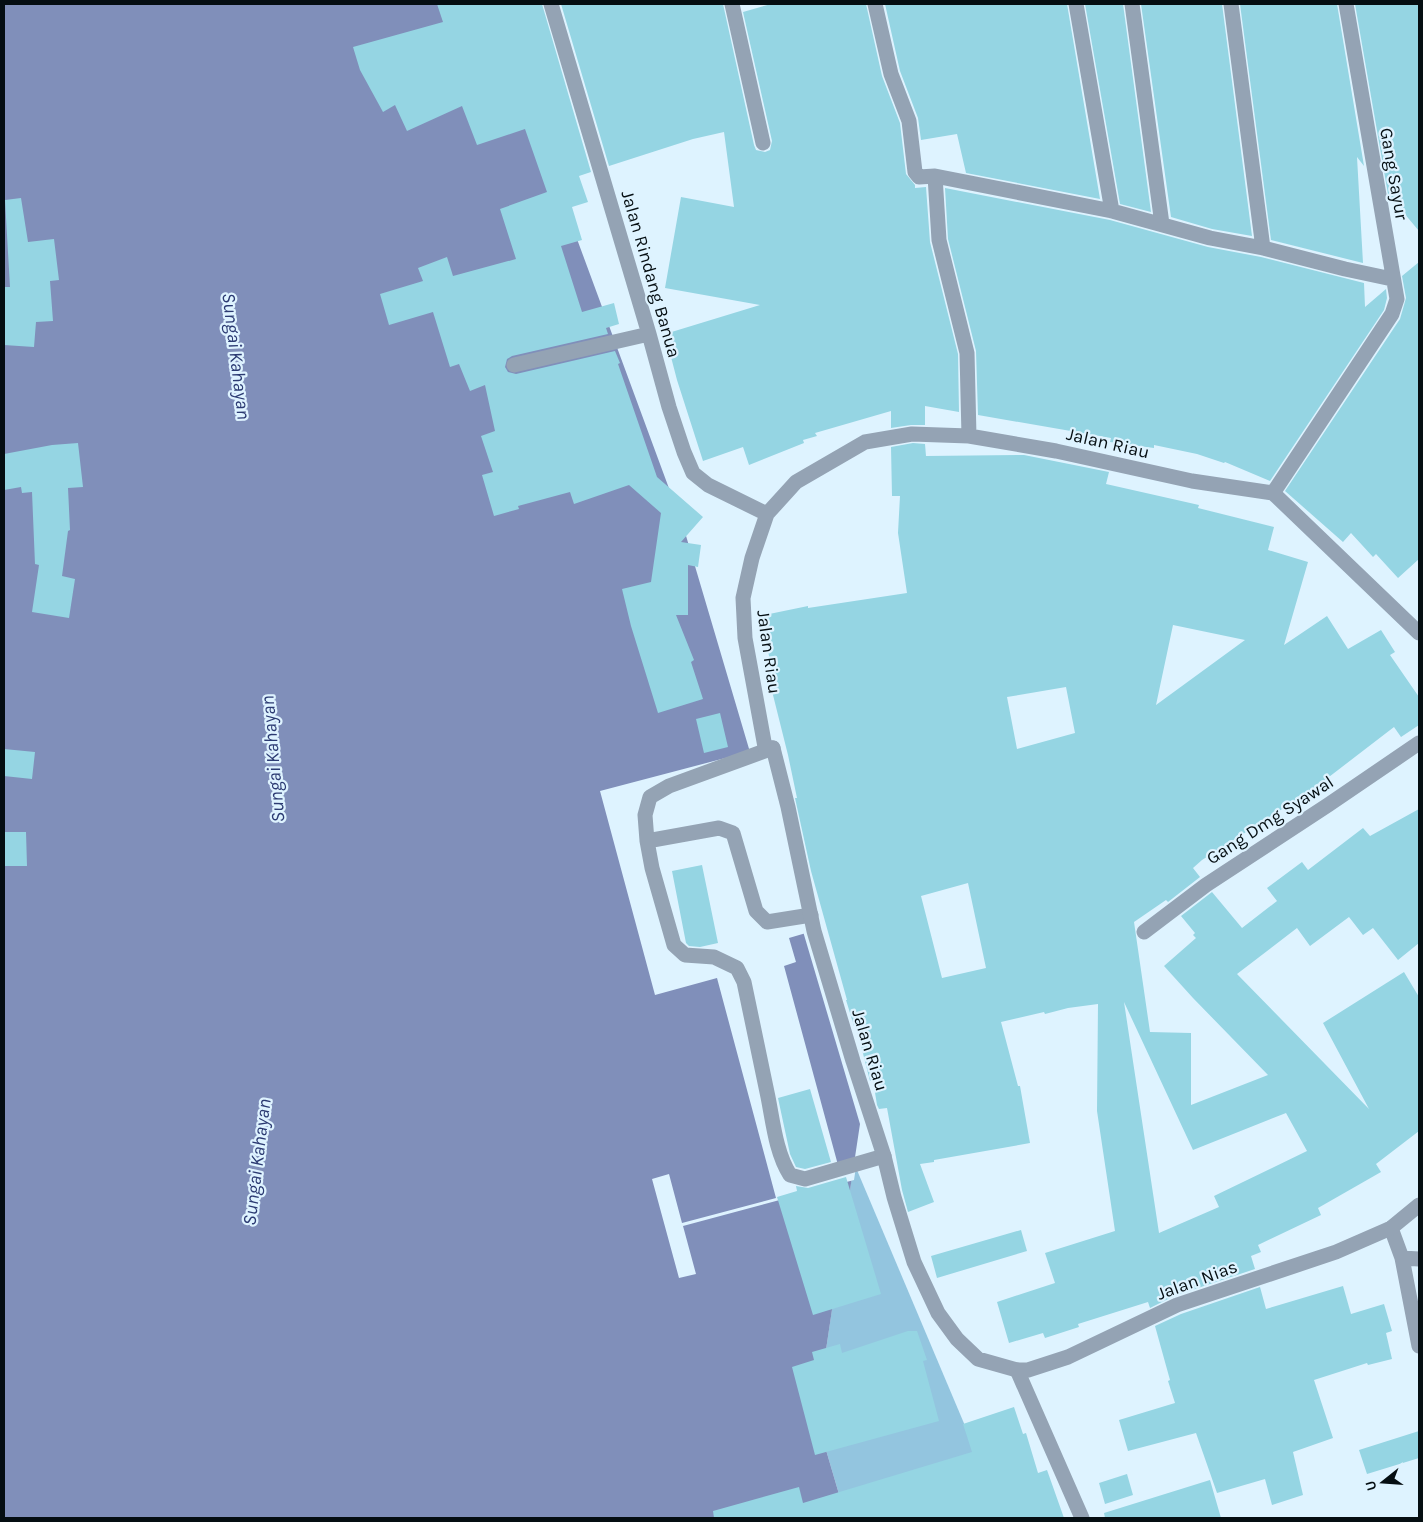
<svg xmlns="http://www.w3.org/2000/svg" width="1423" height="1522" font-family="Karla,sans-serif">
<rect width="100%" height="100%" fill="#def3ff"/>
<path fill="#93c5df" d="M 854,1163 L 1004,1518 L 846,1518 L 816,1416 Z"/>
<path fill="#808fba" d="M 4,4 L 484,4 L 515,71 L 684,529 L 860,1124 L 816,1416 L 846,1518 L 4,1518 Z"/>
<path fill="#def3ff" d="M 752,751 L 806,933 L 789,938 L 796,962 L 784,966 L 838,1165 L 857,1160 L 854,1180 L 683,1226 L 696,1274 L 679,1278 L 652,1179 L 669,1174 L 682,1223 L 776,1198 L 717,978 L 655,995 L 600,791 Z"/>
<path fill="#95d5e3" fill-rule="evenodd" d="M 437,4 L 542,4 L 591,172 L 579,176 L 588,202 L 572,207 L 582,240 L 561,246 L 582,312 L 614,303 L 619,324 L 606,328 L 608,334 L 512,356 L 507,359 L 505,367 L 508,372 L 516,374 L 615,351 L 620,363 L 618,364 L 657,477 L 703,517 L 681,542 L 701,545 L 698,567 L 688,565 L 688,615 L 676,615 L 694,660 L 691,662 L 703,699 L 658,713 L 631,626 L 622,589 L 651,582 L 661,513 L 629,485 L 574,504 L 570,492 L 518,506 L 519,509 L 494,516 L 482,475 L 493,472 L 481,436 L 495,431 L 485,385 L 470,391 L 459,364 L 450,367 L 433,312 L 389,325 L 380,294 L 423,281 L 418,268 L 447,257 L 453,276 L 516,259 L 500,209 L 547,192 L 525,129 L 477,145 L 462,106 L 407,131 L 395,105 L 383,112 L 360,70 L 353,47 L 443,22 Z
M 561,4 L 723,4 L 754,145 L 756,150 L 765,152 L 770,150 L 772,141 L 743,12 L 771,4 L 866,4 L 882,76 L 900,123 L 906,174 L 915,185 L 915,188 L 926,187 L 930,242 L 958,354 L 959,412 L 925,406 L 925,425 L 911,425 L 891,428 L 891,411 L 815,433 L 817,436 L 803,440 L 804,443 L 749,465 L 743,447 L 703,461 L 677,380 L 665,334 L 760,305 L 665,288 L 681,197 L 734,207 L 724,132 L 693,139 L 609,166 Z
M 885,4 L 1067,4 L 1100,199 L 966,173 L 957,134 L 921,140 L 918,118 L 900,71 Z
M 1085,4 L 1123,4 L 1151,212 L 1120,204 Z
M 1141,4 L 1222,4 L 1252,236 L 1212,229 L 1171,217 Z
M 1240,4 L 1337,4 L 1364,166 L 1357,157 L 1363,263 L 1271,240 Z
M 1355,4 L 1419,4 L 1419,231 L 1388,194 Z
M 945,188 L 1110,220 L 1208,247 L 1261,257 L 1364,283 L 1365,307 L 1386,289 L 1387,298 L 1384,310 L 1270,481 L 1225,462 L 1224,463 L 1197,454 L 1154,445 L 1154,448 L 1110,442 L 1111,438 L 978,415 L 976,351 L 948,239 Z
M 21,198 L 28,242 L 54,239 L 59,280 L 50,281 L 53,321 L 36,322 L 34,347 L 4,345 L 4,287 L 10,287 L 5,200 Z
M 1419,262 L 1419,559 L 1398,578 L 1376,554 L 1373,557 L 1351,533 L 1343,542 L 1285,491 L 1400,319 L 1406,298 L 1402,276 Z
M 78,443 L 83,487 L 68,488 L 70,530 L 68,531 L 62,576 L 75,579 L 69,618 L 32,612 L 39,565 L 35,564 L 32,492 L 22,493 L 21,487 L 4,490 L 4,454 L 52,445 Z
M 913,443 L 925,444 L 926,456 L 1024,455 L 1109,472 L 1106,484 L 1199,505 L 1198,508 L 1274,527 L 1268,550 L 1308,562 L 1284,645 L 1327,616 L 1348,649 L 1381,630 L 1395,652 L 1390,655 L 1419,697 L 1419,725 L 1401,737 L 1394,727 L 1312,790 L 1202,860 L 1193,868 L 1200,877 L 1168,902 L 1166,900 L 1134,922 L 1150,1032 L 1191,1033 L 1191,1105 L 1268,1075 L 1193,998 L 1164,966 L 1196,938 L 1193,935 L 1195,933 L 1181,916 L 1212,892 L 1242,928 L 1277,901 L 1267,888 L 1302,862 L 1308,870 L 1363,828 L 1370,836 L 1419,809 L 1419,943 L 1398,960 L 1373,928 L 1363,935 L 1349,917 L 1310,946 L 1297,928 L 1237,974 L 1369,1109 L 1323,1023 L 1404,972 L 1419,997 L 1419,1131 L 1376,1164 L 1381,1172 L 1318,1208 L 1321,1215 L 1258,1245 L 1261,1252 L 1251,1256 L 1255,1269 L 1174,1296 L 1150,1308 L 1148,1302 L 1078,1324 L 1079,1327 L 1045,1338 L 1043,1333 L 1009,1343 L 997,1302 L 1055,1283 L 1045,1253 L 1115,1231 L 1097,1111 L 1098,1004 L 1068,1008 L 1045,1014 L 1044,1012 L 1001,1022 L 1018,1086 L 1020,1086 L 1030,1143 L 934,1160 L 934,1162 L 920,1164 L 934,1202 L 908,1212 L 902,1190 L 887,1108 L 879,1109 L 877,1105 L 873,1080 L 870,1081 L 856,1026 L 854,1026 L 846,1000 L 847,1000 L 811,871 L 795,798 L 797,798 L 788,755 L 769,679 L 774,678 L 760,616 L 808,606 L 808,608 L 907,593 L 898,533 L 900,496 L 892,496 L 891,447 ZM 1173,625 L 1245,640 L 1156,705 ZM 1066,687 L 1075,733 L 1017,749 L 1007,697 ZM 968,883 L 986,968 L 942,978 L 921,896 ZM 1124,1002 L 1193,1150 L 1286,1113 L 1307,1151 L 1214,1196 L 1219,1207 L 1159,1233 Z
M 720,713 L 728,747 L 704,753 L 696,719 Z
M 4,749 L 35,752 L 32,779 L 4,776 Z
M 4,832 L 26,832 L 27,866 L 4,866 Z
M 702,865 L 718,943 L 700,947 L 689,946 L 686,943 L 672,871 Z
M 810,1089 L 831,1162 L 805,1169 L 796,1167 L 790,1154 L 778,1098 Z
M 846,1177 L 881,1294 L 813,1315 L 777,1197 L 797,1191 L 796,1186 L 808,1188 Z
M 1021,1230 L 1027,1251 L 937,1278 L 931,1256 Z
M 1343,1286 L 1351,1314 L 1384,1304 L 1392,1331 L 1386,1333 L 1392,1359 L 1368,1365 L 1367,1363 L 1314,1380 L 1333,1438 L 1293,1452 L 1303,1495 L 1272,1505 L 1265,1479 L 1217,1493 L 1196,1433 L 1128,1451 L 1119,1420 L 1175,1403 L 1168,1381 L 1170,1380 L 1155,1326 L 1181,1314 L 1260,1287 L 1266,1309 Z
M 908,1331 L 917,1331 L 927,1360 L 923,1361 L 939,1421 L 815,1455 L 792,1367 L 814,1360 L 812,1352 L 840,1344 L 842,1353 Z
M 1014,1407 L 1023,1434 L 1026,1433 L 1038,1473 L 1047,1470 L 1064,1518 L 714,1518 L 713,1511 L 799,1487 L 803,1503 L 972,1452 L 963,1424 Z
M 1419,1431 L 1419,1458 L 1367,1474 L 1359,1450 Z
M 1127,1474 L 1133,1495 L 1105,1504 L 1099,1483 Z
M 1210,1480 L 1221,1518 L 1105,1518 L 1104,1513 Z"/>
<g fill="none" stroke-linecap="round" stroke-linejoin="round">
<path stroke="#94a3b4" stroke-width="15" d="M 773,748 L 669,786 L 650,797 L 645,815 L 647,841 L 652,868 L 674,945 L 685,955 L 714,957 L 737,968 L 744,982 C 752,1020 760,1059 768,1097 C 773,1122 776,1153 790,1175 L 805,1179 L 884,1156
M 647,841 L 719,828 L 733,833 L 756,911 L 767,922 L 811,915"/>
<path stroke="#94a3b4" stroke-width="15" d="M 551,4 L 649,334 L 669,407 L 684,452 L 693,473 L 708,485 L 767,514
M 732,4 L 763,143
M 875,4 L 891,74 L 909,121 L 915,172 L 919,177 L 935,176
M 1076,4 L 1112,211
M 1132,4 L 1162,224
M 1231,4 L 1263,248
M 514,365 L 649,334
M 969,436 L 967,353 L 939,240 L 935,176 L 1112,211 L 1210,238 L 1263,248 L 1345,269 L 1392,279
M 1273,493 L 1392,314 L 1397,299 L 1346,4
M 1144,932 L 1206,885 L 1328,805 L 1419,743
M 1391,1228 L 1402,1258 L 1419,1346
M 1402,1258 L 1419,1259
M 1017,1370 L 978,1359 L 957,1339 L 938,1313 L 914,1262 L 894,1197 L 884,1156 L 853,1061 L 814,931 L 788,807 L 773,748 L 765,747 L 745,638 L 743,598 L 752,558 L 767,514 L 796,482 L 865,442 L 912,434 L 969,436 L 1056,451 L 1192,481 L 1273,493 L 1419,633"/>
<path stroke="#94a3b4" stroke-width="15" d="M 1082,1518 L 1017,1370 L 1028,1370 L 1068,1357 L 1177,1305 L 1336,1252 L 1391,1228 L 1419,1205"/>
</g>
<g text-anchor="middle" stroke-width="4.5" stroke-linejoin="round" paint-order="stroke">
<g font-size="18" fill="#050e12" stroke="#def3ff">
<text transform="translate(1394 174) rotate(80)" y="6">Gang Sayur</text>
<text transform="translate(651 274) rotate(74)" y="6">Jalan Rindang Banua</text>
<text transform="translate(1108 443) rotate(13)" y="6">Jalan Riau</text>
<text transform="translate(769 652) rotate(82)" y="6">Jalan Riau</text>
<text transform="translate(1270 820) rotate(-33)" y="6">Gang Dmg Syawal</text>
<text transform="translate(870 1050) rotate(73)" y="6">Jalan Riau</text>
<text transform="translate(1197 1280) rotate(-20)" y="6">Jalan Nias</text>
</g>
<g font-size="19" font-style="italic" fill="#2b3a72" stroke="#def3ff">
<text transform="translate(237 356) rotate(83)" y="7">Sungai Kahayan</text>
<text transform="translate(272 759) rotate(-95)" y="7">Sungai Kahayan</text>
<text transform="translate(256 1162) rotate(-83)" y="7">Sungai Kahayan</text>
</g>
</g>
<rect width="1423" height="1522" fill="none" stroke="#050e12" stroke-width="10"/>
<g transform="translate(1383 1482) rotate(253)" stroke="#def3ff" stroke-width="4" paint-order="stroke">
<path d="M0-4L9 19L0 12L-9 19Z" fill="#050e12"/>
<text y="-8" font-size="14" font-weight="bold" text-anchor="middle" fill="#050e12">U</text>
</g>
</svg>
